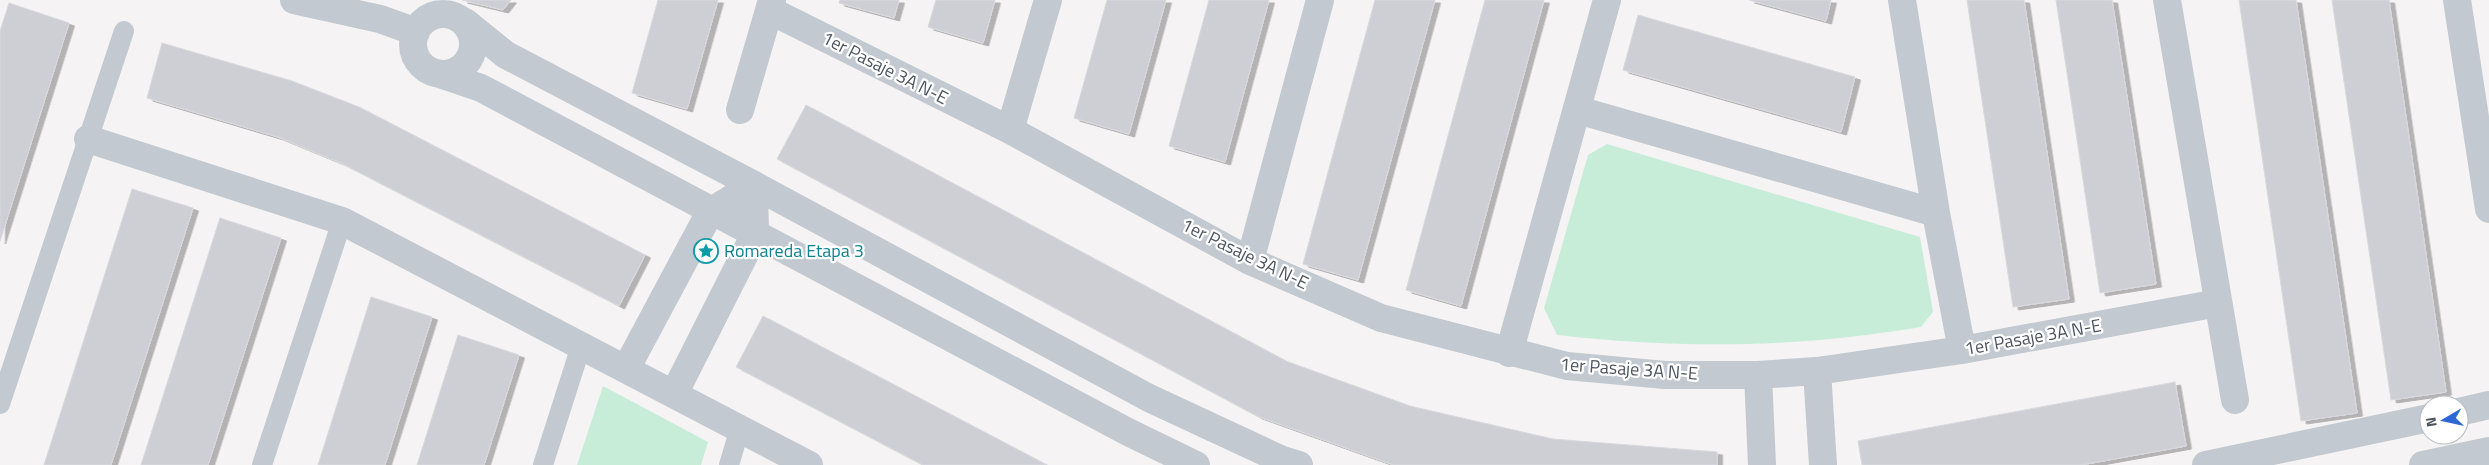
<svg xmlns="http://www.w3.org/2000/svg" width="2489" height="465" font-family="'Titillium Web',sans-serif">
<defs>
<filter id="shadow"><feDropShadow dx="5.5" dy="3" stdDeviation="0" flood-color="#0004"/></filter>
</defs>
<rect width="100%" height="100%" fill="#f5f3f3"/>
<path fill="#c7edd9" d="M 1607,144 L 1920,237 L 1933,312 L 1921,327 C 1796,348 1683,349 1557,335 L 1544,308 L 1588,155 Z
M 603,386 L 708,442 L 701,465 L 577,465 Z"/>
<path fill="#cdcfd5" stroke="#d8d9dd" filter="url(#shadow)" d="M 462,0 L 511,0 L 503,10 Z
M 658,0 L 718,0 L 687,109 L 632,93 Z
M 840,0 L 899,0 L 894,18 L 839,3 Z
M 936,0 L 995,0 L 983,43 L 928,27 Z
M 1107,0 L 1166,0 L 1129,134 L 1074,118 Z
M 1209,0 L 1269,0 L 1225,162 L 1169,146 Z
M 1375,0 L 1435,0 L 1358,280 L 1303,264 Z
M 1485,0 L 1544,0 L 1461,306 L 1406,290 Z
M 1749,0 L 1831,0 L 1826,21 Z
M 1967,0 L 2024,0 L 2069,299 L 2013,307 Z
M 2056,0 L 2112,0 L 2156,284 L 2100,293 Z
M 2239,0 L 2296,0 L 2357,413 L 2301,421 Z
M 2332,0 L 2389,0 L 2446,392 L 2391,400 Z
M 9,3 L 69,23 L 0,241 L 0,31 Z
M 1638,15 L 1855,77 L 1841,132 L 1623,70 Z
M 162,43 L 292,81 L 359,107 L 645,255 L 619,306 L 341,163 L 278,137 L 147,98 Z
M 806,105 L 1286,361 L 1410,406 L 1553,439 L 1717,452 L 1717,465 L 1394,465 L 1257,416 L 777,159 Z
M 132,189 L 193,208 L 111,465 L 44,465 Z
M 220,218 L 281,238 L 208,465 L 141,465 Z
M 371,297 L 432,317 L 385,465 L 318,465 Z
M 763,316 L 1047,465 L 923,465 L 736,367 Z
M 458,335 L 519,355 L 484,465 L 417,465 Z
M 2175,382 L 2186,446 L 2081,465 L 1862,465 L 1858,441 Z"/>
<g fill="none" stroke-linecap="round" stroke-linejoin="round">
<path stroke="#c2c9d0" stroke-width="20" d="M 0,404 L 124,31
M 262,465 L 342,221
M 543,465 L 581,346
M 729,465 L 740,428"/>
<path stroke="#c2c9d0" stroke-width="28" d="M 294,0 L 380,19 L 416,32
M 1902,0 L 1936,213 L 1962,350
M 2167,0 L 2235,400
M 2457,0 L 2489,209
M 769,10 L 1010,130 L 1250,261 L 1381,318 L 1567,366 L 1665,375 L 1758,375 L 1817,371 L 1962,350 L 2218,303
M413 44a30 30 0 1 1 60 0a30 30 0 1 1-60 0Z
M 465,22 L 506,55 L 754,185 L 1149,398 L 1280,459 L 1299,465
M 437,73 L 481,88 L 1128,432 L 1196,465
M 740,110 L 772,0
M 1578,110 L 1936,213
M 1010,130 L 1048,0
M 88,139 L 342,221 L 809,465
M 1250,261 L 1320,0
M 1509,353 L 1607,0
M 626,369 L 710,212 L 754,185
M 1817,371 L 1823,465
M 1758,375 L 1762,465
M 674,394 L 755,234 L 754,185
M 2459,412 L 2489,405
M 2206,465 L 2429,418
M 2423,465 L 2489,451"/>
</g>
<defs>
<symbol id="sight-ring" viewBox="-11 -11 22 22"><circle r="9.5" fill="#fff" stroke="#0f9aa8" stroke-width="1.5"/><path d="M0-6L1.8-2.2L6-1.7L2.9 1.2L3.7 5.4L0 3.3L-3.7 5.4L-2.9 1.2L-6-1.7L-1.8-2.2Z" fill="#0f9aa8"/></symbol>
</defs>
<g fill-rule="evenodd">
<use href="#sight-ring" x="692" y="237" width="28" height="28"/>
</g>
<g text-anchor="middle" stroke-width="4.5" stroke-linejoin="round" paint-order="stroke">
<g font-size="18" fill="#4c545f" stroke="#fff">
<text transform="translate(885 68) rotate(27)" y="6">1er Pasaje 3A N-E</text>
<text transform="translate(1245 254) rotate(26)" y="6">1er Pasaje 3A N-E</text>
<text transform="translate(2033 337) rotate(-10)" y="6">1er Pasaje 3A N-E</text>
<text transform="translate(1629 369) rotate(4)" y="6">1er Pasaje 3A N-E</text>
</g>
<g font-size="18" fill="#0d838f" stroke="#fff" text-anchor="start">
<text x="724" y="257">Romareda Etapa 3</text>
</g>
</g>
<g transform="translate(2444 420) rotate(261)"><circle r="24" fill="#ffffff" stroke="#b7bbbf"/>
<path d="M0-4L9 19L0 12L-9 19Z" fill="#2c68d6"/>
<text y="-8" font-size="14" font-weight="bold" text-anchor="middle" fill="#4c545f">N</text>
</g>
</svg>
